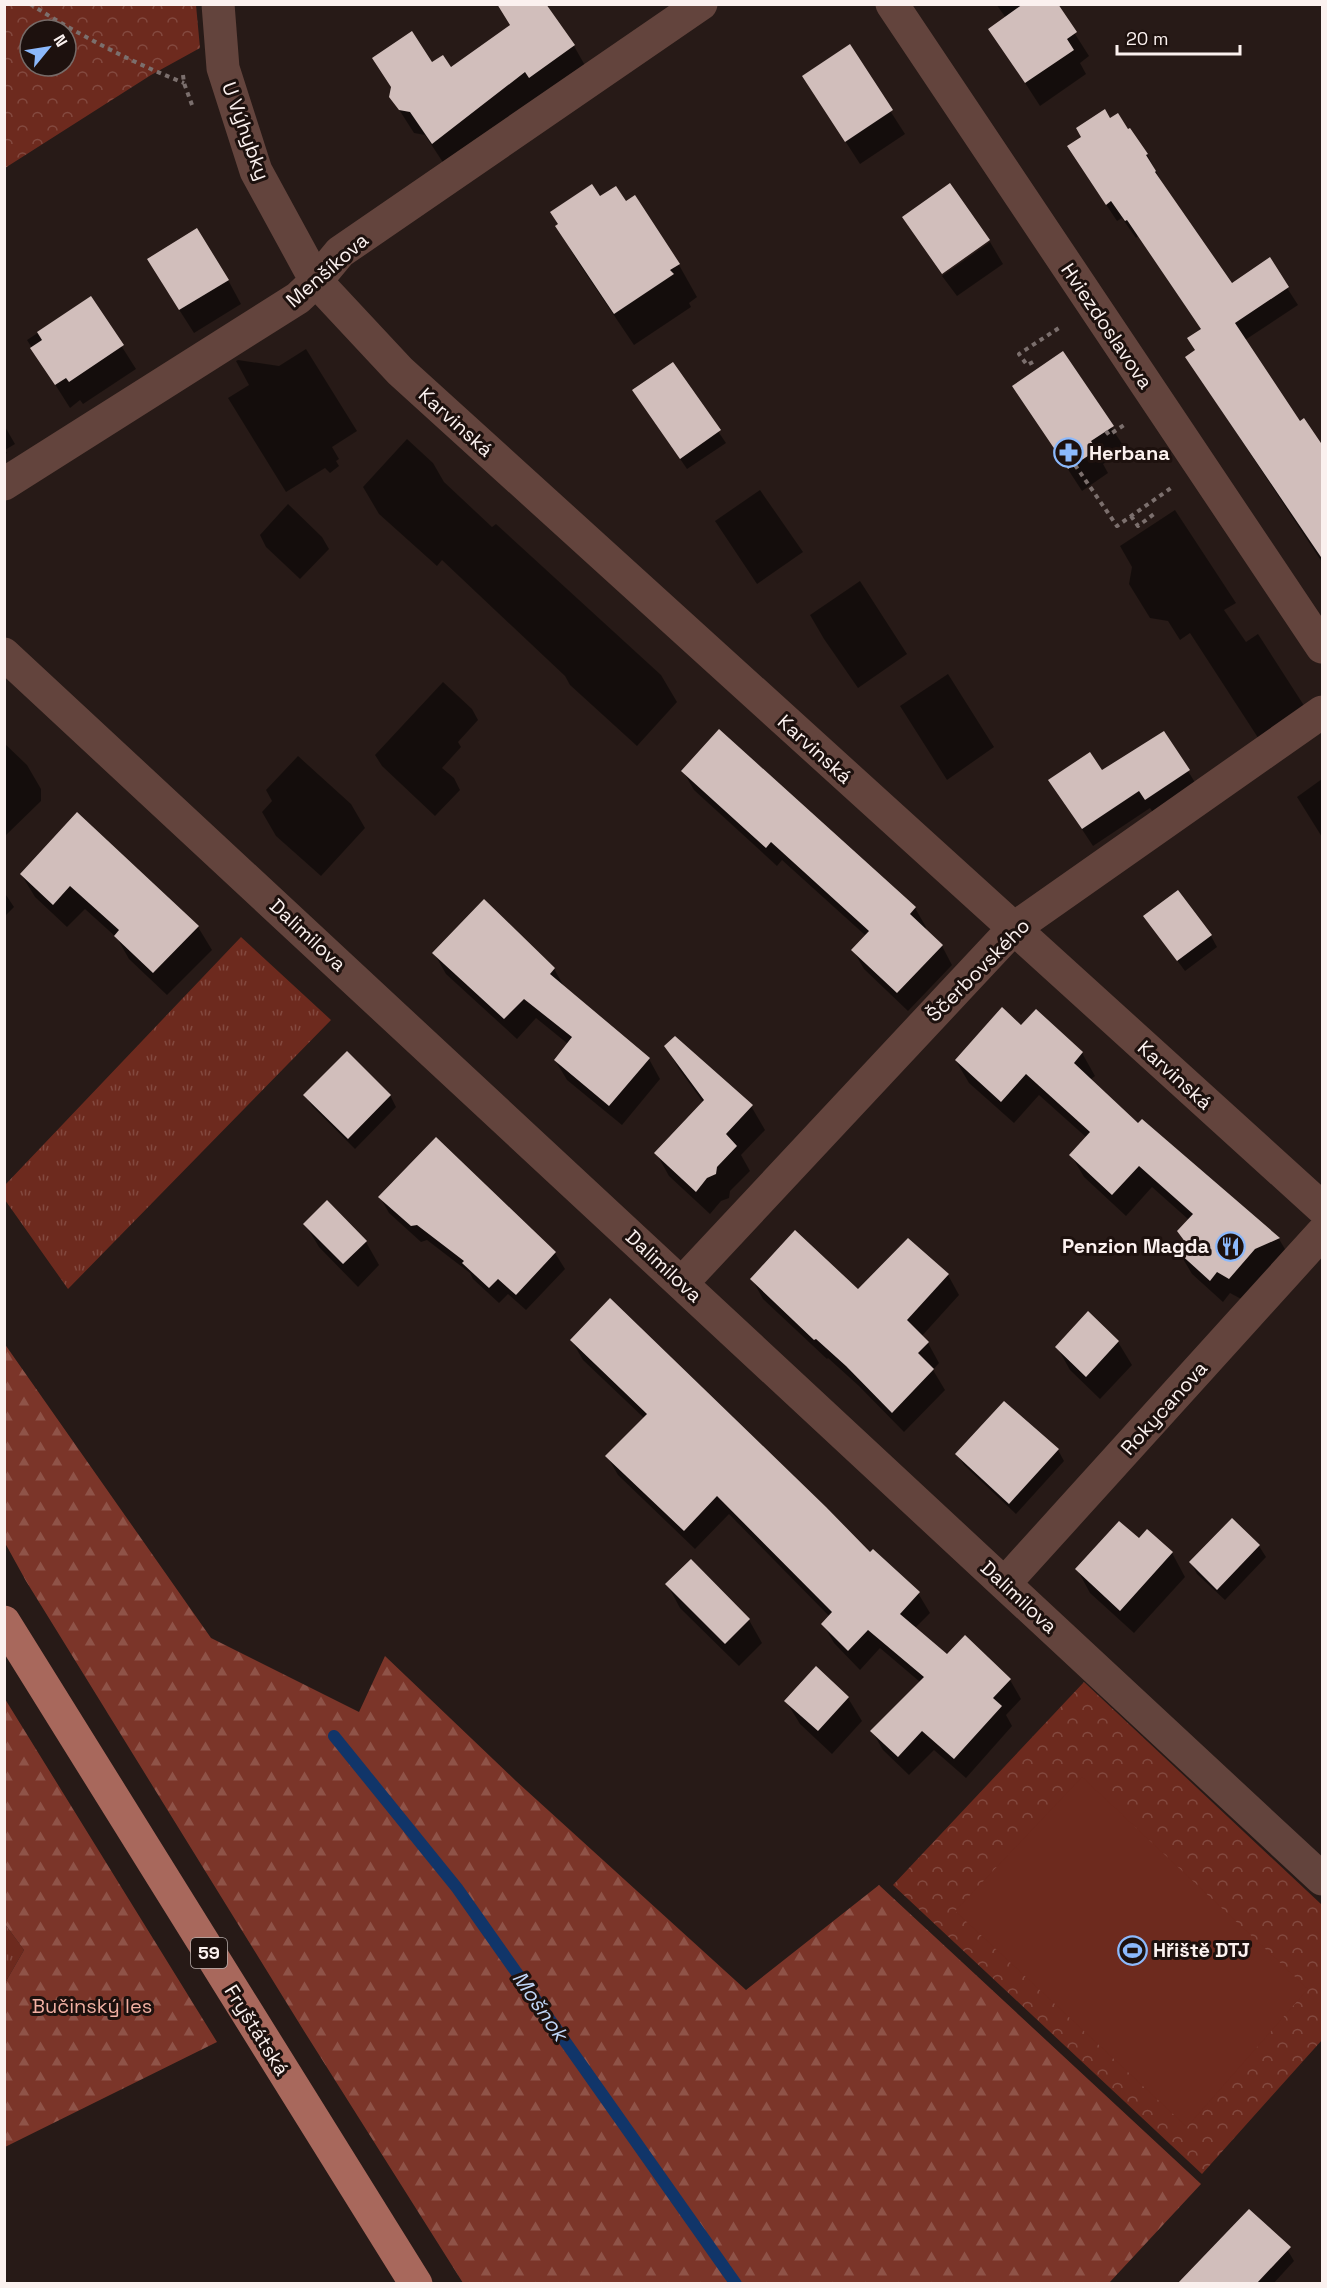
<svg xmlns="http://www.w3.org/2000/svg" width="1327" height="2288" font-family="'Space Grotesk',sans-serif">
<defs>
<pattern id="grass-tufts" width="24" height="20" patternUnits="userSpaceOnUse" patternTransform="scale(1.5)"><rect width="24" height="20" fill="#6d2a1e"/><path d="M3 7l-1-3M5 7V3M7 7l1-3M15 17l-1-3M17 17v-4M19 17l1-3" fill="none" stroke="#83493f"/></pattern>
<pattern id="forest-firs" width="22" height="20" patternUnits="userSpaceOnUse" patternTransform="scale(1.5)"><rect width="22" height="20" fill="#7b3529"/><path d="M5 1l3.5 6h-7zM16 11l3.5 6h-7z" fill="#8f5348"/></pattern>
<pattern id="park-crowns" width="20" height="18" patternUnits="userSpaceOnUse" patternTransform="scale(1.5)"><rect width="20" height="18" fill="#6d2a1e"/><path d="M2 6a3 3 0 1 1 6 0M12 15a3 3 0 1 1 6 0" fill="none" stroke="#83493f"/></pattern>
</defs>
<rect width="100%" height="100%" fill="#271a17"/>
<path fill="url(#grass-tufts)" d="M 241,937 L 331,1020 L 68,1289 L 5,1200 L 5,1185 Z
M 5,1924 L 24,1950 L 5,1983 Z"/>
<path fill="url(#forest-firs)" d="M 4,1343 L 211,1638 L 359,1712 L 385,1656 L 516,1781 L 746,1990 L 879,1885 L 1201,2184 L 1109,2283 L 463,2283 L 304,2031 L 26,1581 L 5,1543 Z
M 5,1699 L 217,2042 L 5,2147 L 5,1983 L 24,1950 L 5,1924 Z"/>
<path fill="url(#park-crowns)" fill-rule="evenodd" d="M 5,4 L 196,5 L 200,48 L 151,75 L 5,168 ZM 30,30 L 66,30 L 66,66 L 30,66 Z
M 1084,1682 L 1322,1905 L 1322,2040 L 1202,2174 L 893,1885 Z"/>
<path fill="#6d2a1e" d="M 1082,1777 L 1308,1989 L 1187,2127 L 955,1911 Z"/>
<path fill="#0007" d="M 996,4 L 1056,4 L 1089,56 L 1080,63 L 1086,74 L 1040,106 L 990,29 L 1006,18 Z
M 511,25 L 574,46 L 587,69 L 544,101 L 540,95 L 446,167 L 425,135 L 414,133 L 391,97 L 432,64 L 450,69 Z
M 849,47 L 905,134 L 860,164 L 818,99 Z
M 1110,120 L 1147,154 L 1165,189 L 1231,285 L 1269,260 L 1298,305 L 1245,340 L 1299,423 L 1322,449 L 1322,562 L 1187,358 L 1196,351 L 1202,330 L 1138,236 L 1136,238 L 1122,218 L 1117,221 L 1079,164 Z
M 599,198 L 626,203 L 679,265 L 697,297 L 689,303 L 691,307 L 634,345 L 576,259 L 557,226 Z
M 904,217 L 988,240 L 941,273 Z
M 990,242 L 1003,264 L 957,296 L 942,276 Z
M 228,280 L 241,304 L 194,333 L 162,283 Z
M 91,298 L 136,369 L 83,404 L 80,400 L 70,408 L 27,340 Z
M 306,349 L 357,431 L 332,447 L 339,459 L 336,461 L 339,466 L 330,473 L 325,468 L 286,492 L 228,398 L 249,385 L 236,361 L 238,360 L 279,366 Z
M 1063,353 L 1126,450 L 1103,464 L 1108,473 L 1082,491 L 1014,386 Z
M 673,365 L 726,443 L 687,469 L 641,402 Z
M 4,425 L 15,444 L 5,450 L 7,453 L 4,455 Z
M 407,439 L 433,463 L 444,482 L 492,527 L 496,524 L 661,675 L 677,702 L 637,746 L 570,685 L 565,676 L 442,560 L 437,566 L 379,514 L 363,487 Z
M 760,490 L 803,552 L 757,584 L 715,521 Z
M 288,504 L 322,537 L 329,549 L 300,579 L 266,547 L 260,535 Z
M 1175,510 L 1236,603 L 1224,610 L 1246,642 L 1258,634 L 1312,718 L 1266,750 L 1190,633 L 1180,640 L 1168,621 L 1150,618 L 1129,584 L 1132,567 L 1120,546 Z
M 860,581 L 907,654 L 858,688 L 824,639 L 810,615 Z
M 948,674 L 994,747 L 947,780 L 900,706 Z
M 443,682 L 472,709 L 478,720 L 458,742 L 461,747 L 442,768 L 454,778 L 460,790 L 435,816 L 382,766 L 375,755 Z
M 4,743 L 27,765 L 41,789 L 41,801 L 4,837 Z
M 298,756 L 351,804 L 365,828 L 321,876 L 276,836 L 262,812 L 272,801 L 266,790 Z
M 683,771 L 915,908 L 926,927 L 924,930 L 942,946 L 952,965 L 908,1011 L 864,969 L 853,950 L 866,936 L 782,860 L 777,866 L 694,790 Z
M 1188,771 L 1199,789 L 1156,817 L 1150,808 L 1093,846 L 1050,781 L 1102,772 Z
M 1322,779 L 1322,837 L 1297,797 Z
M 77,814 L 198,927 L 212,950 L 167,995 L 129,959 L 117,938 L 85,909 L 67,927 L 35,897 L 21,874 Z
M 4,892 L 14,907 L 4,917 Z
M 484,901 L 554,969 L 565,988 L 649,1059 L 660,1079 L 622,1125 L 567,1080 L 555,1060 L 568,1044 L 536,1018 L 517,1039 L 446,974 L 434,953 Z
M 1145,917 L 1211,936 L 1217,947 L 1185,971 Z
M 1021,1028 L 1082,1053 L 1095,1076 L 1090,1080 L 1138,1125 L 1142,1121 L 1279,1239 L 1292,1261 L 1243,1300 L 1230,1293 L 1223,1302 L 1192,1274 L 1179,1252 L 1186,1244 L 1179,1231 L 1189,1220 L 1152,1187 L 1126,1216 L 1084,1177 L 1071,1155 L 1087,1138 L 1039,1095 L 1014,1123 L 969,1083 L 956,1061 Z
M 666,1046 L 751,1106 L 765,1130 L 741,1155 L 750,1171 L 730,1191 L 729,1198 L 721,1201 L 710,1214 L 669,1176 L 656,1153 L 703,1102 L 679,1069 Z
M 305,1095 L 390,1095 L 396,1107 L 355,1149 L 312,1106 Z
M 436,1139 L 555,1253 L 565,1269 L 526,1310 L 508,1294 L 499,1303 L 473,1279 L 470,1273 L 427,1240 L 421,1242 L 389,1213 L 380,1197 Z
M 305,1224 L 366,1242 L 379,1265 L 358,1287 L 319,1247 Z
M 948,1275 L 959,1295 L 921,1337 L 928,1343 L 939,1363 L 933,1370 L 945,1390 L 904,1432 L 859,1386 L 828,1358 L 827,1359 L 763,1299 L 752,1279 L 858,1291 Z
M 572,1341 L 870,1554 L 918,1593 L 930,1613 L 915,1628 L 947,1656 L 1010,1680 L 1021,1699 L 1006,1715 L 1012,1726 L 966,1778 L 934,1750 L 909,1775 L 883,1750 L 872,1731 L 920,1682 L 880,1648 L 860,1670 L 834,1643 L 823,1624 L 830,1617 L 729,1514 L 695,1549 L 618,1475 L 607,1456 L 644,1418 L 583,1360 Z
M 1118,1342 L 1132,1365 L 1100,1399 L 1070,1370 L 1057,1347 Z
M 1058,1450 L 1064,1461 L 1016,1514 L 964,1465 L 957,1454 Z
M 1147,1531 L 1172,1553 L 1185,1577 L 1134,1633 L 1090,1593 L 1077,1569 L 1139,1541 Z
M 1259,1546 L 1266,1557 L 1225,1600 L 1197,1574 L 1191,1563 Z
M 667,1584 L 749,1620 L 762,1643 L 739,1666 L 680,1608 Z
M 848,1698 L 862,1721 L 832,1754 L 800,1724 L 786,1701 Z
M 1284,2244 L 1294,2261 L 1273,2284 L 1198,2284 L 1191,2272 Z"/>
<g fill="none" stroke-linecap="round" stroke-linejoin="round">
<path stroke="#113569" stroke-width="12" d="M 334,1736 L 457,1888 L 736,2284"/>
</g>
<path fill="#d1bebb" d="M 497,4 L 546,4 L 575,45 L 529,78 L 525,72 L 432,144 L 410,112 L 399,110 L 389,97 L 391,87 L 372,58 L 412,31 L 432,62 L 443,55 L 451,67 L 510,25 Z
M 1023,4 L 1058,4 L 1077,32 L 1067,39 L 1074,50 L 1025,83 L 988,29 Z
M 850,44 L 893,110 L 845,142 L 802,76 Z
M 1105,109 L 1110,118 L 1118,113 L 1128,129 L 1130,128 L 1148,154 L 1146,155 L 1156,171 L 1155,172 L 1232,283 L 1270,257 L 1289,287 L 1235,323 L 1300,421 L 1304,418 L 1323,446 L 1323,560 L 1185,357 L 1195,350 L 1187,338 L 1201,329 L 1127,220 L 1125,221 L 1111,201 L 1106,205 L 1067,146 L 1081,137 L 1076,128 Z
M 950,183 L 990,240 L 942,274 L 902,217 Z
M 592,184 L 600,196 L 616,186 L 626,201 L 635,195 L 680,264 L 670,270 L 674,274 L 614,314 L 555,226 L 558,224 L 550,212 Z
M 197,228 L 229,280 L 179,310 L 147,259 Z
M 91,296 L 124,345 L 69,382 L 66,378 L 55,385 L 30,348 L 42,340 L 37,332 Z
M 1063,351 L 1114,426 L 1091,441 L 1097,450 L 1068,469 L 1012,386 Z
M 673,362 L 721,430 L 680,459 L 632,390 Z
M 719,729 L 916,907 L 910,914 L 943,945 L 897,993 L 851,950 L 869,931 L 771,842 L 766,848 L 681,771 Z
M 1164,731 L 1190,770 L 1145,800 L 1139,791 L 1082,829 L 1048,780 L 1090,752 L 1102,770 Z
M 77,812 L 199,926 L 153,973 L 114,936 L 119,930 L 70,886 L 53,905 L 20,874 Z
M 1178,890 L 1212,935 L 1177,961 L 1143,916 Z
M 484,899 L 555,968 L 550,974 L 650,1058 L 609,1106 L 554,1060 L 572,1037 L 524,999 L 504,1019 L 432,953 Z
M 1002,1007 L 1021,1025 L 1036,1009 L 1083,1052 L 1074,1063 L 1138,1123 L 1142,1119 L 1280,1238 L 1255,1249 L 1229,1279 L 1217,1272 L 1210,1281 L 1177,1251 L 1186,1243 L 1177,1231 L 1193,1214 L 1139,1166 L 1112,1195 L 1069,1155 L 1090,1132 L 1026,1074 L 1001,1102 L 955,1060 Z
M 675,1036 L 753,1105 L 726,1134 L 737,1146 L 717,1167 L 716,1174 L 707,1178 L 696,1192 L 654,1153 L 704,1100 L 664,1046 Z
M 347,1051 L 391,1095 L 348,1139 L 303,1095 Z
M 436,1137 L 556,1252 L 516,1295 L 498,1279 L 489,1288 L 462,1263 L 464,1261 L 417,1225 L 411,1226 L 378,1197 Z
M 327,1200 L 367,1241 L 343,1264 L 303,1224 Z
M 795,1230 L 858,1289 L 908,1238 L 949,1274 L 907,1320 L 929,1342 L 918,1353 L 934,1369 L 892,1413 L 846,1366 L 816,1339 L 814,1340 L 750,1279 Z
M 610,1298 L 826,1507 L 870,1552 L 873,1549 L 920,1592 L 900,1614 L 947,1654 L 965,1635 L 1011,1679 L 993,1698 L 1002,1706 L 954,1759 L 922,1731 L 898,1757 L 870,1731 L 924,1677 L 868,1630 L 848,1651 L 821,1624 L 832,1612 L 717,1496 L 684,1531 L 605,1456 L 647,1414 L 570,1340 Z
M 1088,1311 L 1119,1341 L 1086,1377 L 1055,1347 Z
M 1004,1401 L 1059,1449 L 1009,1504 L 955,1454 Z
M 1232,1518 L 1260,1545 L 1217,1590 L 1189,1562 Z
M 1119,1521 L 1139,1538 L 1147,1529 L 1173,1552 L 1120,1611 L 1075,1569 Z
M 691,1559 L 750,1619 L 725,1644 L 665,1584 Z
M 816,1666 L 849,1697 L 818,1731 L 784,1701 Z
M 1249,2209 L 1291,2247 L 1257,2283 L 1178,2283 Z"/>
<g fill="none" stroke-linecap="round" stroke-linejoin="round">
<path stroke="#7b6f6d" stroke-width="4" stroke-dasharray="4.5 4.5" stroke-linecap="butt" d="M 30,4 C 79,35 129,61 184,83
M 183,75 L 184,83 L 192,105
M 1033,362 L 1027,365 L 1019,354 L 1062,326
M 1106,431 L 1109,435 L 1127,423
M 1075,465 L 1117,526 L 1171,488
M 1131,516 L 1138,526 L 1154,514"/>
<path stroke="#63443d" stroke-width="33" d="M 218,4 L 223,68 L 256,171 L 316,281 L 400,371 L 1322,1208
M 892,4 L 1322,647
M 4,484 L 298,298 L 316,281 L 340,252 L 701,4
M 4,654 L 1322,1879
M 682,1283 L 1013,929 L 1322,712
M 1005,1583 L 1322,1233"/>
<path stroke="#a8685c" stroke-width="33" d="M 4,1622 L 416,2284"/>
</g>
<defs>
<symbol id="pharmacy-ring" viewBox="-11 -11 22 22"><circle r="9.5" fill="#1d110e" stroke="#8cb9fc" stroke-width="1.5"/><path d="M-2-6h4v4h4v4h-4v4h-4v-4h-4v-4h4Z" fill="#8cb9fc"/></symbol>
<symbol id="restaurant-ring" viewBox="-11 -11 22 22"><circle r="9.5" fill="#1d110e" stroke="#8cb9fc" stroke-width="1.5"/><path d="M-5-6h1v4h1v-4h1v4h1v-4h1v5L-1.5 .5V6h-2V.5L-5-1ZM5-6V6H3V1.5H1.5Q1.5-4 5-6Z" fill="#8cb9fc"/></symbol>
<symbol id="stadium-ring" viewBox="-11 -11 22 22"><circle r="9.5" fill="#1d110e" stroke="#8cb9fc" stroke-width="1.5"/><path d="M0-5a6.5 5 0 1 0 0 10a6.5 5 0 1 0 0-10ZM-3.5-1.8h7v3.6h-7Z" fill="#8cb9fc"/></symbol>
</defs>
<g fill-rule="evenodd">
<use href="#pharmacy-ring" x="1052" y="436" width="33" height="33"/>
<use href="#restaurant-ring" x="1214" y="1230" width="33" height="33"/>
<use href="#stadium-ring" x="1116" y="1934" width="33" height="33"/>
</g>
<g text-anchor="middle" stroke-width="6" stroke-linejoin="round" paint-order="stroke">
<rect fill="#1d110e" stroke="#b8aeac" stroke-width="1.5" x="191" y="1938" width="36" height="30" rx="4.5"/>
<g font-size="18" font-weight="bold" fill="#fbf1ef">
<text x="209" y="1959">59</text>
</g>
<g font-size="20" fill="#fbf1ef" stroke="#1d110e">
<text transform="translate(246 131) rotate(70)" y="7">U Výhybky</text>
<text transform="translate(327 270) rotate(-41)" y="7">Menšíkova</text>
<text transform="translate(1107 326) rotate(56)" y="7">Hviezdoslavova</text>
<text transform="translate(456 422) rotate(42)" y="7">Karvinská</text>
<text transform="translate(815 749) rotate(42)" y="7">Karvinská</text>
<text transform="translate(308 935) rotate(43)" y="7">Dalimilova</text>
<text transform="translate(978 970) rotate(-45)" y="7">Ščerbovského</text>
<text transform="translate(1175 1075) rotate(42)" y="7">Karvinská</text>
<text transform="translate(664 1266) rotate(43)" y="7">Dalimilova</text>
<text transform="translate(1164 1408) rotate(-48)" y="7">Rokycanova</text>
<text transform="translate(1019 1597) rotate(43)" y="7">Dalimilova</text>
<text transform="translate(257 2030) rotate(58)" y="7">Fryštátská</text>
</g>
<g font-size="20" font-weight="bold" fill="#fbf1ef" stroke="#1d110e" text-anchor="start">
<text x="1089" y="460">Herbana</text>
<text x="1209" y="1253" text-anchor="end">Penzion Magda</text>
<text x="1153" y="1957">Hřiště DTJ</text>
</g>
<g font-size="20" fill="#f2b1a4" stroke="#1d110e">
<text x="92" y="2013">Bučinský les</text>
</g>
<g font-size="21" font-style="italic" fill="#bfd5f6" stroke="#1d110e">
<text transform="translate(540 2006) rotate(55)" y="7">Mošnok</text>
</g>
</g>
<rect width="1327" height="2288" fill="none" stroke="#fbf1ef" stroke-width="12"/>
<g transform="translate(48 48) rotate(60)"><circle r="28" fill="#1d110e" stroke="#766b68" stroke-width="1.5"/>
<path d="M0-4.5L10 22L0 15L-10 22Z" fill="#8cb9fc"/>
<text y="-9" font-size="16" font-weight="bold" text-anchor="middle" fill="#fbf1ef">N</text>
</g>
<path d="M1117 45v9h123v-9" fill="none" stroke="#fbf1ef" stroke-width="3"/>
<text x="1126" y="45" font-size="18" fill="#fbf1ef" stroke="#1d110e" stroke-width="4.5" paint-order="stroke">20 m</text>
</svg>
